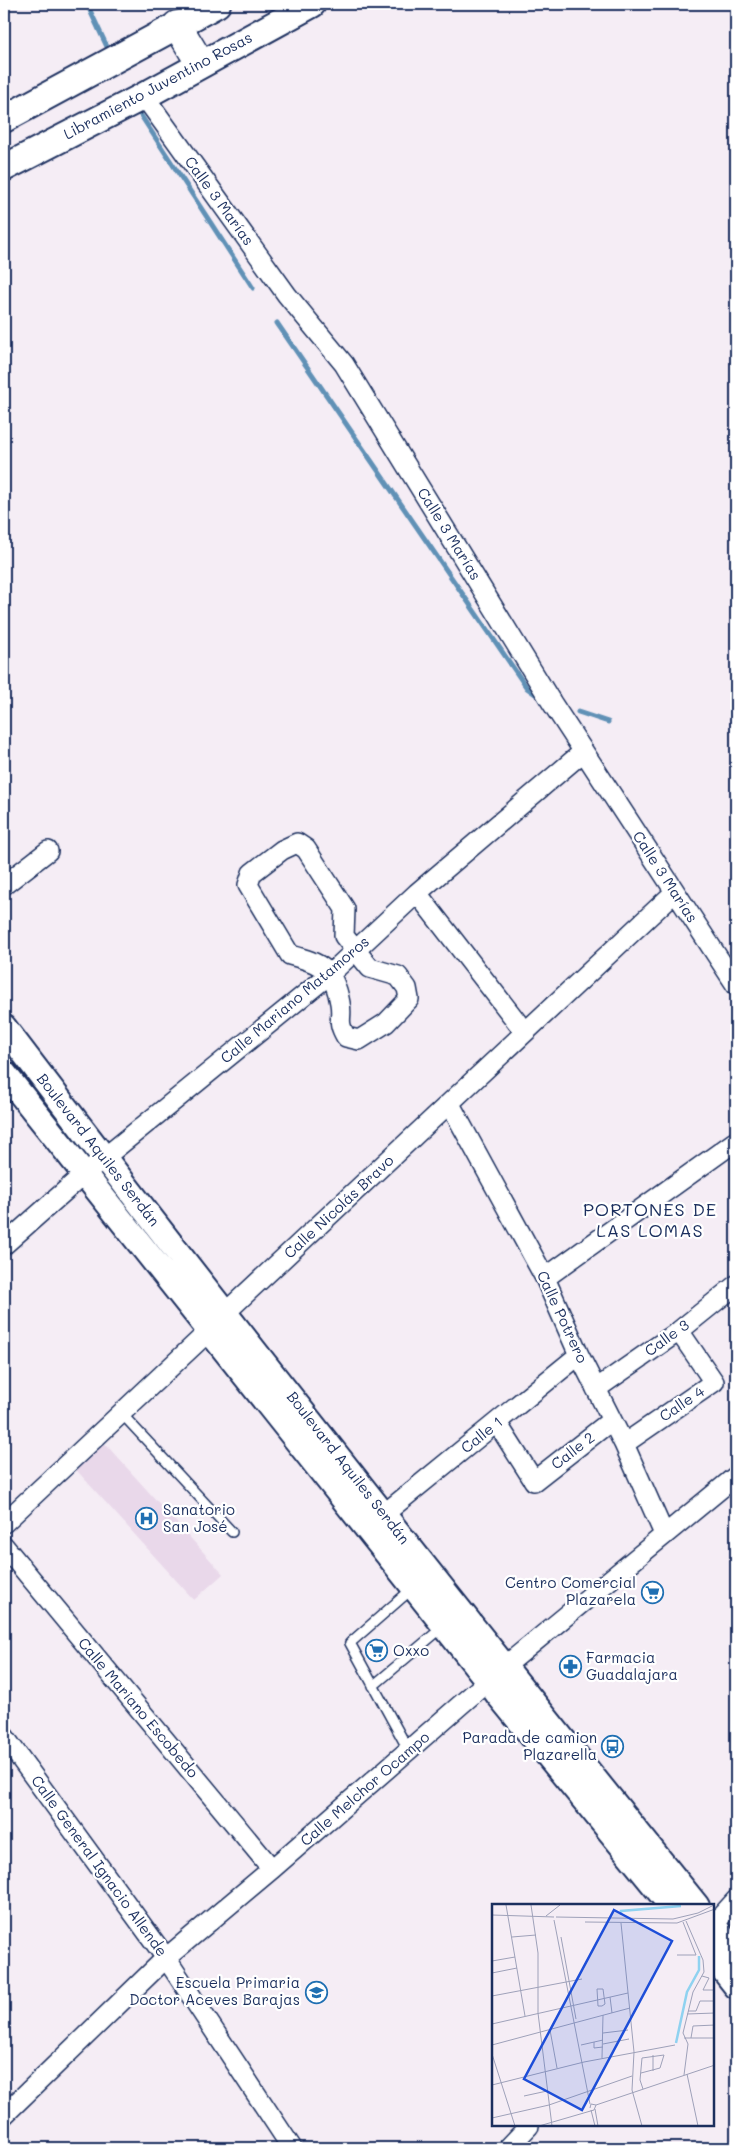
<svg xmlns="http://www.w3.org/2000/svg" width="740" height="2152" font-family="Mali,sans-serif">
<rect width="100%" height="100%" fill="#f5edf5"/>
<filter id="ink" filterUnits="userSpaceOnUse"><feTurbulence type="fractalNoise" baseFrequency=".02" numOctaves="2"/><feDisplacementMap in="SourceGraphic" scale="10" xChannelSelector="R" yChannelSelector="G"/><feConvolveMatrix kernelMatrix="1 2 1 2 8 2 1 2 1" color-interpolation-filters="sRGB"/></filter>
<g filter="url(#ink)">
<path fill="#e9d8ea" d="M 99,1437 L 223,1574 L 194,1600 L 70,1463 Z"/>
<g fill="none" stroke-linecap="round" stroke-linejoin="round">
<path stroke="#6191b6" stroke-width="5" d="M 87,4 L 109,51
M 138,111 L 253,288
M 277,323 L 527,688 L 538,696
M 578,712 L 608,722"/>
<defs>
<path id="service" d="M 121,1413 L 232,1532
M 373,1686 L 444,1626
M 409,1751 L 350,1643 L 413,1588"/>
<path id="minor" d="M 144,96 L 287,295 L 344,364 L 552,703 L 736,985
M 297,843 L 306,849 L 345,909 L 344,936 L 370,968 L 398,976 L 407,988 L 409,999 L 386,1023 L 359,1040 L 346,1037 C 336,1020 343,1019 340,1003 C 334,969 321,963 290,955 L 248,885 L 252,873 L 282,850 Z
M 4,885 L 48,851
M 417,893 L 524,1031
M 450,1104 L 545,1278 L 579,1355 L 624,1444 L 664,1534
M 4,1245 L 83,1175 L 330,974 L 417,893 L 583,752
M 545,1278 L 736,1141
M 596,1389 L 679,1331 L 736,1285
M 497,1423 L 534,1481 L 612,1420
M 624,1444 L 714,1382 L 679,1331
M 384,1514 L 579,1355
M 4,1523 L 209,1331 L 225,1313 L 675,892
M 4,1546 L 272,1869
M 4,1736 L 166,1958 L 292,2148
M 714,1924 L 736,1900
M 4,2115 L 166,1958 L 272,1869 L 504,1667 L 736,1476
M 508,2148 L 529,2126"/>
<path id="tertiary" d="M 4,1027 C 230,1324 463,1616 697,1906
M 4,1073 L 489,1682 L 499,1696 L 671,1906
M 714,1926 L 736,1953
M 714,1958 L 736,1986"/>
<path id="secondary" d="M 4,119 L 217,4
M 4,168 L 144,96 L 312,4"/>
<path id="primary" d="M 177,25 L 200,63"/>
</defs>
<use href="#service" stroke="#1b2f5e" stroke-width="12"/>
<use href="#minor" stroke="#1b2f5e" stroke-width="22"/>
<use href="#tertiary" stroke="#1b2f5e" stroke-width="28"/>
<use href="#secondary" stroke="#1b2f5e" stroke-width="30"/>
<use href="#primary" stroke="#1b2f5e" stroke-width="31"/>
<use href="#service" stroke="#fff" stroke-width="9"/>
<use href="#minor" stroke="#fff" stroke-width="19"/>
<use href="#tertiary" stroke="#fff" stroke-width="24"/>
<use href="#secondary" stroke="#fff" stroke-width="26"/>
<use href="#primary" stroke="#fff" stroke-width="28"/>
</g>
</g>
<defs>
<symbol id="hospital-ring" viewBox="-11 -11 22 22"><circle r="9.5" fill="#fff" stroke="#1f6fb2" stroke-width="1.5"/><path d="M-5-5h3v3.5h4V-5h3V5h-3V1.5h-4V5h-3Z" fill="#1f6fb2"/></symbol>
<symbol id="supermarket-ring" viewBox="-11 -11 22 22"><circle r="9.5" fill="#fff" stroke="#1f6fb2" stroke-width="1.5"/><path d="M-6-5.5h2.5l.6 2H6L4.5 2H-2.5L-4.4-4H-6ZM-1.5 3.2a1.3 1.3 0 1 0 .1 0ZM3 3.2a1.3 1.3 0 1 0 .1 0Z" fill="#1f6fb2"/></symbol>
<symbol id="pharmacy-ring" viewBox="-11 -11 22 22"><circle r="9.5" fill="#fff" stroke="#1f6fb2" stroke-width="1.5"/><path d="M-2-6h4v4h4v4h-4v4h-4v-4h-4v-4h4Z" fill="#1f6fb2"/></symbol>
<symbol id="bus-ring" viewBox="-11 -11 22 22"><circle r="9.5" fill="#fff" stroke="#1f6fb2" stroke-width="1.5"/><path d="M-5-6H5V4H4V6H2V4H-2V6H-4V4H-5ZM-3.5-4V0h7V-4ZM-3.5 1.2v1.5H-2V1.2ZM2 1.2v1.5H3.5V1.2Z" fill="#1f6fb2"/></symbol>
<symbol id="school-ring" viewBox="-11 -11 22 22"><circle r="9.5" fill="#fff" stroke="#1f6fb2" stroke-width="1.5"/><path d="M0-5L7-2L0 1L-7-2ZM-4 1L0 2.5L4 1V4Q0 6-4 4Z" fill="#1f6fb2"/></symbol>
</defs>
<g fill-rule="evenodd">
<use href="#hospital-ring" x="134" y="1506" width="25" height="25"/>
<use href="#supermarket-ring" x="640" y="1580" width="25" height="25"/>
<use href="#supermarket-ring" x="364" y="1638" width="25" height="25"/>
<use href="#pharmacy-ring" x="558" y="1654" width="25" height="25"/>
<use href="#bus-ring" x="600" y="1734" width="25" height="25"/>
<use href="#school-ring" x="304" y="1980" width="25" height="25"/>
</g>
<g text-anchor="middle" stroke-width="4.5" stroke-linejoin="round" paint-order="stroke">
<g font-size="15" fill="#1b2f5e" stroke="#fff">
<text transform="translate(158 86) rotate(-28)" y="5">Libramiento Juventino Rosas</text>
<text transform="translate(219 201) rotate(54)" y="5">Calle 3 Marías</text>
<text transform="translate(449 534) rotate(58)" y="5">Calle 3 Marías</text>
<text transform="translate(665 877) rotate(57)" y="5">Calle 3 Marías</text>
<text transform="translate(295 1000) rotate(-40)" y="5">Calle Mariano Matamoros</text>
<text transform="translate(98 1150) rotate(52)" y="5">Boulevard Aquiles Serdán</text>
<text transform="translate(339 1207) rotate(-43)" y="5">Calle Nicolás Bravo</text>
<text transform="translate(562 1317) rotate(65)" y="5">Calle Potrero</text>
<text transform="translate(667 1338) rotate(-36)" y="5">Calle 3</text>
<text transform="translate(682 1404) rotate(-34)" y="5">Calle 4</text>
<text transform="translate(482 1435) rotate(-39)" y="5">Calle 1</text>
<text transform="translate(573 1451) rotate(-38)" y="5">Calle 2</text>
<text transform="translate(348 1468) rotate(52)" y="5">Boulevard Aquiles Serdán</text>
<text transform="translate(138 1708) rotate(50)" y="5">Calle Mariano Escobedo</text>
<text transform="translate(365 1789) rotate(-41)" y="5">Calle Melchor Ocampo</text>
<text transform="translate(99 1866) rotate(54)" y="5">Calle General Ignacio Allende</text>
</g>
<g font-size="15" fill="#1b2f5e" stroke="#fff" text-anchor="start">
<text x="163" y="1515">Sanatorio<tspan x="163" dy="17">San José</tspan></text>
<text x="636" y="1588" text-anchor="end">Centro Comercial<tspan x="636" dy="17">Plazarela</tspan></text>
<text x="393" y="1656">Oxxo</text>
<text x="586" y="1663">Farmacia<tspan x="586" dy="17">Guadalajara</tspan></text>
<text x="597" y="1743" text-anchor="end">Parada de camion<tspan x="597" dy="17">Plazarella</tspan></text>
<text x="300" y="1988" text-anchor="end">Escuela Primaria<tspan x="300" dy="17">Doctor Aceves Barajas</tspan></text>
</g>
<g font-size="18" letter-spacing="1" fill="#1b2f5e" stroke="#fff">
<text x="650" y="1216">PORTONES DE<tspan x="650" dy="21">LAS LOMAS</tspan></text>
</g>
</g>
<g transform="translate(492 1904)">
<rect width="222" height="222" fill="#f5edf5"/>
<path fill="none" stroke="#8fd2f0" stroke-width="2.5" d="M 129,11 L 129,7 L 189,2M 184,139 L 195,88 L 207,66 L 207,52"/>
<path fill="none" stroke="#9ea1b9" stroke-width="1" d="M 14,1 L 33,112M 39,1 L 46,49 L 46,109 L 60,222M 0,11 L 62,13M 54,12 L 68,1M 64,13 L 181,15 L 206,9 L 222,1M 62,16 L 98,200M 93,18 L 185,19 L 223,5M 129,19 L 142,148 L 140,186 L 150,222M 20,33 L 44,31M 69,33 L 84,115M 185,51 L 204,51 L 191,18M 0,57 L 23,53M 0,69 L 25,64M 210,72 L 217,74 L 211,86 L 223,86M 105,85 L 111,85 L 113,100 L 110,102 L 106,102 ZM 0,92 L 90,75M 118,93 L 120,109M 196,107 L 204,107 L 208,97 L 223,97M 195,110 L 223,109M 0,120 L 136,89M 58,126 L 65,164M 111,129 L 136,126M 192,134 L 223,134M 199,134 L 201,122 L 223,121M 102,138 L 102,144 L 111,143M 111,140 L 137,135M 0,141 L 138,104M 89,141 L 111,136M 0,150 L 23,222M 110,154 L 111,111M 161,167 L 161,151M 149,169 L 168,164 L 172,151M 195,170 L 206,222M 192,171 L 196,140 L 191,129 L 201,88 L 212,68 L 211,56 L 194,17M 0,181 L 92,158 L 183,141M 151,185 L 148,176 L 150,154 L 172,151M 32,192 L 55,187M 104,201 L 223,161M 103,205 L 106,222M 99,206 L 103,222M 0,214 L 57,201 L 140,172M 47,222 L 102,206 L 104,201 L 99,200 L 98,204"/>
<path fill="#1d4ed8" fill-opacity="0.15" stroke="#1d4ed8" stroke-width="2.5" d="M 122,6 L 180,37 L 90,206 L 32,175 Z"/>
<rect width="222" height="222" fill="none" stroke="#1b2f5e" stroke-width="2.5"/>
</g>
<rect width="740" height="2152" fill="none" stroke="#fff" stroke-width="20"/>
<rect x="10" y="10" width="720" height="2132" fill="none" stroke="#1b2f5e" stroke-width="2" filter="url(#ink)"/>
</svg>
